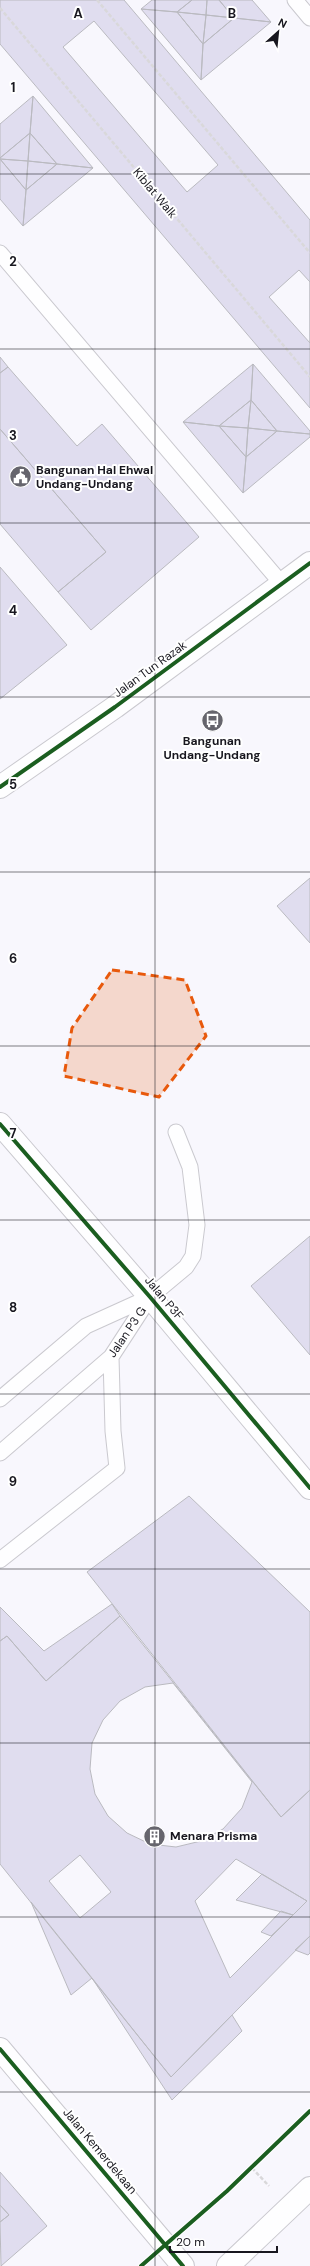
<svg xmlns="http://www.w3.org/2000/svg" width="310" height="2266" font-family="'DM Sans',sans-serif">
<rect width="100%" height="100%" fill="#f8f7fd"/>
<path fill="#e0ddef" stroke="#babac0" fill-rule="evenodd" d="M 0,0 L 124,0 L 310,220 L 310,408 L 0,44 Z
M 152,0 L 192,0 L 177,12 L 141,9 Z
M 192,0 L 207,0 L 206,15 L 177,12 Z
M 207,0 L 219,0 L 234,18 L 206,15 Z
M 219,0 L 252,0 L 271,22 L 234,18 Z
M 141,9 L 177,12 L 203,44 L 201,80 Z
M 177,12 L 206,15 L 203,44 Z
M 206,15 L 234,18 L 203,44 Z
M 234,18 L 271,22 L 201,80 L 203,44 Z
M 94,21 L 218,165 L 187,192 L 63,47 Z
M 33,96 L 30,133 L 0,158 L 0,124 Z
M 33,96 L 93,168 L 57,164 L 30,133 Z
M 30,133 L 57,164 L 28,161 Z
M 30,133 L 28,161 L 0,159 L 0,158 Z
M 0,159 L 26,190 L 23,226 L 0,199 Z
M 0,159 L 28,161 L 26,190 Z
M 28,161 L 57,164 L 26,190 Z
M 57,164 L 93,168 L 23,226 L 26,190 Z
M 299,270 L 310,282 L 310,343 L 269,297 Z
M 0,357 L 8,367 L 0,373 Z
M 253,364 L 251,400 L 219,426 L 183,422 Z
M 253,364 L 310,431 L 310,434 L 277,431 L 251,400 Z
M 8,367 L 77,446 L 102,424 L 199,537 L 91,630 L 58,592 L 106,552 L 0,429 L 0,373 Z
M 251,400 L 277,431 L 248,428 Z
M 251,400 L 248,428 L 219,426 Z
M 183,422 L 219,426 L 246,457 L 243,493 Z
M 219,426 L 248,428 L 246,457 Z
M 248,428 L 277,431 L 246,457 Z
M 0,429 L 106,552 L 58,592 L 0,524 Z
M 277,431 L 310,434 L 310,437 L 243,493 L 246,457 Z
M 0,567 L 67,645 L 0,699 Z
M 310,878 L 310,943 L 277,906 Z
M 310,1236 L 310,1355 L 251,1286 Z
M 189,1496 L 310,1612 L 310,1790 L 281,1817 L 87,1572 Z
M 112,1604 L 120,1616 L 46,1681 L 7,1636 L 0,1641 L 0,1607 L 44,1651 Z
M 120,1616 L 281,1817 L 310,1790 L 310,1936 L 171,2077 L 0,1864 L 0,1641 L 7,1636 L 46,1681 ZM 80,1855 L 111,1892 L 80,1918 L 49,1881 ZM 236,1859 L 307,1901 L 230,1978 L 195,1901 Z
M 173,1683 L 252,1782 L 242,1808 L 223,1829 L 201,1841 L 176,1847 L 150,1844 L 127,1833 L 108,1816 L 95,1794 L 90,1769 L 92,1743 L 103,1720 L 120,1701 L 145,1687 Z
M 262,1874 L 307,1901 L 293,1915 L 236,1900 Z
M 31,1902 L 92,1978 L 71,1995 Z
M 281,1911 L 293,1915 L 271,1936 L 261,1932 Z
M 310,1936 L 310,1953 L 308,1955 L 295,1950 Z
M 92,1978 L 171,2077 L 232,2015 L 242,2031 L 172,2100 Z
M 0,2172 L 47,2226 L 1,2266 L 0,2222 L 9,2215 L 0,2205 Z
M 0,2205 L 9,2215 L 0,2222 Z"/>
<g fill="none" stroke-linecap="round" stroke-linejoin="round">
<defs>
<path id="lane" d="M 295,0 L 310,18
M 0,253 L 282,584
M 0,1399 L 86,1326 L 150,1297 L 186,1267 L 193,1256 L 197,1225 L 190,1167 L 176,1132
M 0,1453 L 111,1357 L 150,1297
M 0,1560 L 117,1468 L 113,1431 L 111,1357"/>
<path id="street" d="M 0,1124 L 150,1297 L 310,1488"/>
<path id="secondary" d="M 0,787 L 115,707 L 310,563
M 0,2049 L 183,2266"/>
<path id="primary" d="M 228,2266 L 310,2188"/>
</defs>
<use href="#lane" stroke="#cac9cf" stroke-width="17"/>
<use href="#street" stroke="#cac9cf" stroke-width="24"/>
<use href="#secondary" stroke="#cac9cf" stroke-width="24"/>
<use href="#primary" stroke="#cac9cf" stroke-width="24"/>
<path stroke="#d9d8da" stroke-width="2.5" stroke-dasharray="4 2" stroke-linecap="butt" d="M 97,0 L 310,253
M 0,8 L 310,377
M 252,2168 L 269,2186"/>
<use href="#lane" stroke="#fefeff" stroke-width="15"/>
<use href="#street" stroke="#fefeff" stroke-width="22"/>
<use href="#secondary" stroke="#fefeff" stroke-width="22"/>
<use href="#primary" stroke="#fefeff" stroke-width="22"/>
<defs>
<path id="cycleway" d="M 0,787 L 115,707 L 310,563
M 0,1124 L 150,1297 L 310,1488
M 0,2049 L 183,2266
M 141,2266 L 227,2191 L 310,2111"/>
</defs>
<use href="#cycleway" stroke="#fff" stroke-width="6"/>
<use href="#cycleway" stroke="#1b5e20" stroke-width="4"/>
</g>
<path fill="#e8590c" fill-opacity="0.2" stroke="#e8590c" stroke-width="3" stroke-dasharray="8 5" stroke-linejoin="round" d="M 112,970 L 185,980 L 206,1036 L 159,1097 L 64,1076 L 72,1028 Z"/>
<path fill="none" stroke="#18171f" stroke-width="1" stroke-opacity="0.55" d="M 155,0 L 155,2266M 0,174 L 310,174M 0,349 L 310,349M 0,523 L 310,523M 0,697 L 310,697M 0,872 L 310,872M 0,1046 L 310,1046M 0,1220 L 310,1220M 0,1394 L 310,1394M 0,1569 L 310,1569M 0,1743 L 310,1743M 0,1917 L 310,1917M 0,2092 L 310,2092"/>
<defs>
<symbol id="civic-disc" viewBox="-11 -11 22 22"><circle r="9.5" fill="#66656d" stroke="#fff"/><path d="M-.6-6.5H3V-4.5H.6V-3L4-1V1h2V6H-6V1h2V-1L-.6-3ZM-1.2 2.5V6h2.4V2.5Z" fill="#fff"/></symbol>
<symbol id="bus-disc" viewBox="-11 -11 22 22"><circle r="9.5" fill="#66656d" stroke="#fff"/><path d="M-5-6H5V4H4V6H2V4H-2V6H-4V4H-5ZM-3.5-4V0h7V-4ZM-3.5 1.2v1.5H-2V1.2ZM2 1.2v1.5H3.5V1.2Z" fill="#fff"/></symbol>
<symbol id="building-disc" viewBox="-11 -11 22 22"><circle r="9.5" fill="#66656d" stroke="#fff"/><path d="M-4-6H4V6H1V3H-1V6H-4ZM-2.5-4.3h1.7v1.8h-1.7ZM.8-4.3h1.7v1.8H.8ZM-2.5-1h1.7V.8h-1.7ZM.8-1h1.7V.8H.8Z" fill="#fff"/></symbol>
</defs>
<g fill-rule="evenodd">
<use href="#civic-disc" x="8" y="464" width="25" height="25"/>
<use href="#bus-disc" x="200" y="708" width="25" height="25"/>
<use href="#building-disc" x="142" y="1824" width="25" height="25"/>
</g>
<g text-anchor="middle" stroke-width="4" stroke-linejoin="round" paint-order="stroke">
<g font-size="12" fill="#18171f" stroke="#fff">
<text transform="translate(155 193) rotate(50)" y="4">Kiblat Walk</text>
<text transform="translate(150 669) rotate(-36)" y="4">Jalan Tun Razak</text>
<text transform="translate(164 1298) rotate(50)" y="4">Jalan P3F</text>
<text transform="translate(127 1332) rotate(-56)" y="4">Jalan P3 G</text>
<text transform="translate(100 2151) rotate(50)" y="4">Jalan Kemerdekaan</text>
</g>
<g font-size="12" font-weight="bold" fill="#18171f" stroke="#fff" text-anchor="start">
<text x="36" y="474">Bangunan Hal Ehwal<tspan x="36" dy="14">Undang-Undang</tspan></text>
<text x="212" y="745" text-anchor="middle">Bangunan<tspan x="212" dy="14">Undang-Undang</tspan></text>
<text x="170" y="1840">Menara Prisma</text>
</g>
</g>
<g font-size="13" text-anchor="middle" font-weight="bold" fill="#18171f" stroke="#fff" stroke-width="4" stroke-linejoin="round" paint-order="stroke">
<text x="78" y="18">A</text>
<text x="232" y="18">B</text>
<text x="13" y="92">1</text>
<text x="13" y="266">2</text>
<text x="13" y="440">3</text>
<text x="13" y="615">4</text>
<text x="13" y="789">5</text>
<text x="13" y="963">6</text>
<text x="13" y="1138">7</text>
<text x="13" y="1312">8</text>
<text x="13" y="1486">9</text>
</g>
<g transform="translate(278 32) rotate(27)" stroke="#ffffff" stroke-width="3" paint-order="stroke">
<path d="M0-3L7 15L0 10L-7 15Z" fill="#18171f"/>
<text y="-6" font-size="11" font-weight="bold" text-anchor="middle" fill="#18171f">N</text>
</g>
<path d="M170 2246v6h107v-6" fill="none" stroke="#18171f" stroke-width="2"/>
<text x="176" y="2246" font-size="12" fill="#18171f" stroke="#ffffff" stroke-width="3" paint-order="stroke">20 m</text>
</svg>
